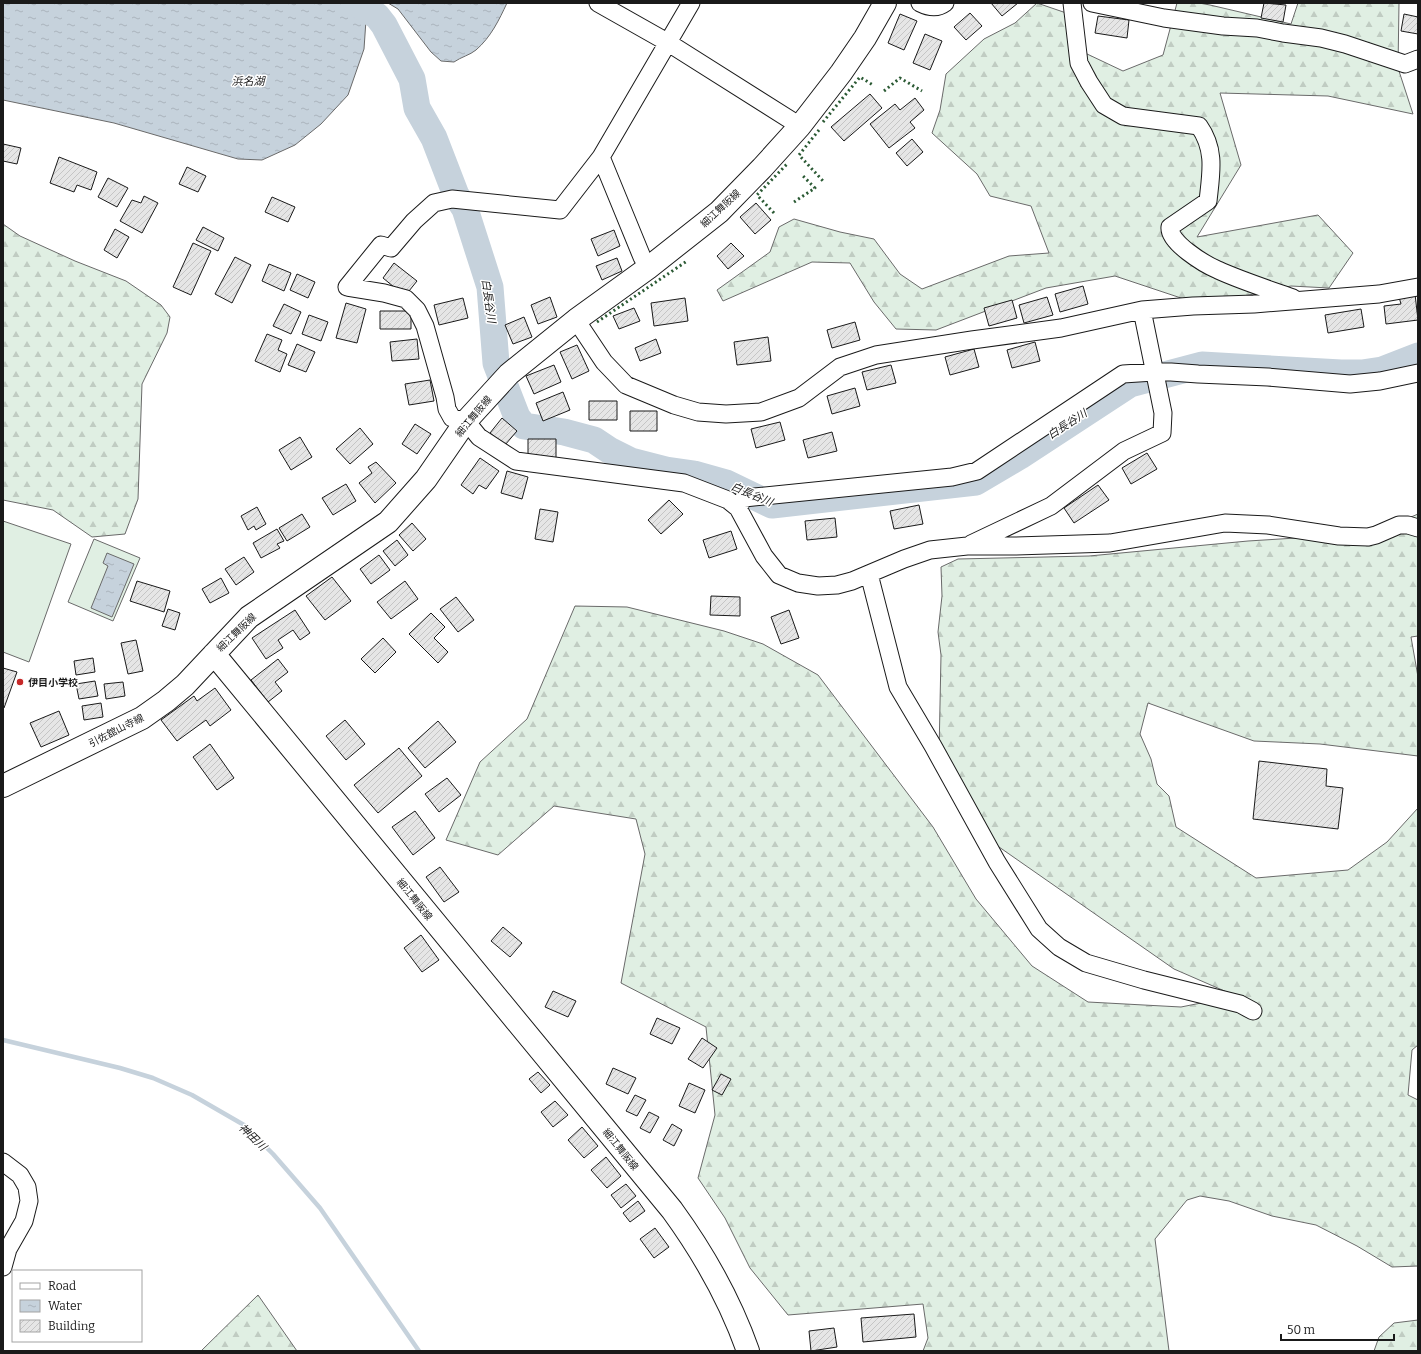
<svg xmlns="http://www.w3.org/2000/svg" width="1421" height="1354" font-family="Bitter,'Noto Sans JP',serif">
<defs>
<pattern id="forest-firs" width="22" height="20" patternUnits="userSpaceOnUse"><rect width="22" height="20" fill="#e0efe3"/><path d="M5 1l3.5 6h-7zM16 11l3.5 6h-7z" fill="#c0ccc2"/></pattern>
<pattern id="water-ripples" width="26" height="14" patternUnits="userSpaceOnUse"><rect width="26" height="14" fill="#c6d2dc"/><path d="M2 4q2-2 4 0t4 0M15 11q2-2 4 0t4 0" fill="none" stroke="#aab4bc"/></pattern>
<pattern id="building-hatch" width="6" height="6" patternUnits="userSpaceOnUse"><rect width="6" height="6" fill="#e6e6e6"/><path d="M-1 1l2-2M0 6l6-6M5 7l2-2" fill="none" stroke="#c5c5c5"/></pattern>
</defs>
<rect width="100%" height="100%" fill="#fff"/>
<path fill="#e0efe3" stroke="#6a6a6a" d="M 3,521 L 71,544 L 29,662 L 3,652 Z
M 94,539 L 140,558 L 113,621 L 68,602 Z"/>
<path fill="url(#forest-firs)" stroke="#6a6a6a" d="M 1037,3 L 1078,17 L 1085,53 L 1123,71 L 1163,55 L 1177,3 L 1199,3 L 1210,5 L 1291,24 L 1298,3 L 1399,3 L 1398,68 L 1413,114 L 1328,96 L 1220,93 L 1241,165 L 1197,237 L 1318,215 L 1353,253 L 1329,288 L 1291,286 L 1202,305 L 1115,276 L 1046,288 L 936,330 L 896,329 L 874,302 L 850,263 L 812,262 L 723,301 L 717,290 L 770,252 L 779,227 L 794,219 L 840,232 L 874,239 L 900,274 L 922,289 L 1009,256 L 1049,253 L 1031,206 L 990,196 L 977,174 L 932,133 L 940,110 L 946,74 L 984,39 L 1015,23 Z
M 3,224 L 20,236 L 75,261 L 126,281 L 161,305 L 170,317 L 167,333 L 142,384 L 138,499 L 125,534 L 92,537 L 53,510 L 3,500 Z
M 1418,514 L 1418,636 L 1411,637 L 1418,677 L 1418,756 L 1320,744 L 1254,741 L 1148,703 L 1140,734 L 1151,759 L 1157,784 L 1169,796 L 1176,827 L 1256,878 L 1348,870 L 1387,842 L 1418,808 L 1418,1045 L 1412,1050 L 1408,1095 L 1418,1100 L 1418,1266 L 1392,1267 L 1357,1246 L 1316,1225 L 1272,1216 L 1229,1201 L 1200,1196 L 1187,1200 L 1155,1239 L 1169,1351 L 923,1351 L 928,1338 L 923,1304 L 788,1315 L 750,1268 L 725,1218 L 698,1178 L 715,1115 L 706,1027 L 621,983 L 645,854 L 636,819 L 554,806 L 498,855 L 446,840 L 480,762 L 527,719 L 575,606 L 627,607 L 724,631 L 763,644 L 818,675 L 933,827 L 976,899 L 1032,966 L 1088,1002 L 1181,1007 L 1236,996 L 1174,969 L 989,840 L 939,754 L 941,655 L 938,632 L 942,596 L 941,567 L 958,559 L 1089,556 L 1248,541 L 1296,538 L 1328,540 L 1346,545 Z
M 258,1295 L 297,1351 L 201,1351 Z
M 1418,1320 L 1418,1351 L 1374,1351 L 1379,1337 L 1394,1323 Z"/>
<path fill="url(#water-ripples)" stroke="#6a6a6a" d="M 3,3 L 373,3 L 371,7 L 380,13 L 375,20 L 366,20 L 364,49 L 348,95 L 321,124 L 295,145 L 262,160 L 238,159 L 114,123 L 3,100 Z
M 388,3 L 507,3 C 499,20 491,37 476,50 C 470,55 461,57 454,62 L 441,61 L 431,52 L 398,9 Z
M 107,553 L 134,564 L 112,617 L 91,608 L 108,566 L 103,563 Z"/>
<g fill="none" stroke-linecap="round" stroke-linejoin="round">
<path stroke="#c6d2dc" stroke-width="4.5" d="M 3,1040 L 120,1068 L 153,1078 L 192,1095 L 244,1125 L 273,1154 L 320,1208 L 419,1351"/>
<path stroke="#c6d2dc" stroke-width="27" d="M 356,3 L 377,16 L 384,25 L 412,79 L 417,108 L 434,138 L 456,195 L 465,209 L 490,287 L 496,363 L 517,417 L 524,426 L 564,432 L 594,440 L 609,450 L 631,461 L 666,470 L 694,474 L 726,483 L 772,505 L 976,482 L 1020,456 L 1130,384 L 1202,365 L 1341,373 L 1362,373 L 1382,370 L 1418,356"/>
</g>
<path fill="url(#building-hatch)" stroke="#1a1a1a" d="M 991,3 L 1018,3 L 1002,16 Z
M 1264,3 L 1286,5 L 1283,22 L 1261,18 Z
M 970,13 L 982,26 L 966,40 L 954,27 Z
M 900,14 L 917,21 L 904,50 L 888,43 Z
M 1404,14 L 1418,17 L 1418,34 L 1401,31 Z
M 1098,16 L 1129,20 L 1127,38 L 1095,33 Z
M 925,34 L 942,41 L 930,70 L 913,63 Z
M 870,94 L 882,108 L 844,141 L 831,127 Z
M 915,98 L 924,110 L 910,122 L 915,128 L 889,148 L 870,124 L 895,104 L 900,110 Z
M 912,139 L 923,152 L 907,166 L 896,153 Z
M 3,144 L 21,148 L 17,164 L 3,161 Z
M 59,157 L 97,172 L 91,190 L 77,185 L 74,192 L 50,183 Z
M 187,167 L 206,176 L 198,192 L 179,184 Z
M 108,178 L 128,188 L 117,207 L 98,197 Z
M 144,196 L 158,203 L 142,233 L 120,221 L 132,200 L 141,203 Z
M 272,197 L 295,207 L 288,222 L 265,212 Z
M 756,203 L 771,220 L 755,234 L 740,217 Z
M 203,227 L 224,238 L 218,251 L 196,240 Z
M 115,229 L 129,237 L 117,258 L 104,250 Z
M 614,230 L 620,246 L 598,256 L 591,239 Z
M 193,243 L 211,251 L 191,295 L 173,287 Z
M 731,243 L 744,256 L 728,269 L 717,256 Z
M 235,257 L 251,265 L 232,303 L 215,294 Z
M 617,258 L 622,271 L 602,280 L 596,266 Z
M 394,263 L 417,281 L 405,296 L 383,278 Z
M 269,264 L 291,273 L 284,291 L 262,281 Z
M 297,274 L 315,282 L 308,298 L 290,290 Z
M 1083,286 L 1088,304 L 1060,312 L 1055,294 Z
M 1415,294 L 1418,320 L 1386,324 L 1384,306 L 1401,304 L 1399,297 Z
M 550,297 L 557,317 L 538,324 L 531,305 Z
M 1047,297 L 1053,315 L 1024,323 L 1019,305 Z
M 463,298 L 468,318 L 439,325 L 434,305 Z
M 685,298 L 688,321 L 654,326 L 651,303 Z
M 1012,300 L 1017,318 L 989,326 L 984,308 Z
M 346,303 L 366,309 L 357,343 L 336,338 Z
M 284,304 L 301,312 L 291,334 L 273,326 Z
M 634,308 L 640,321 L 619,329 L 613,316 Z
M 1361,309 L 1364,327 L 1328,333 L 1325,315 Z
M 380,311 L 411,311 L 411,329 L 380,329 Z
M 309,315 L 328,322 L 321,341 L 302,334 Z
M 524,317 L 532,337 L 513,344 L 505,325 Z
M 855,322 L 860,340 L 832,348 L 827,330 Z
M 267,334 L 282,340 L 278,350 L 287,354 L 280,372 L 255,361 Z
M 768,337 L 771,361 L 737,365 L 734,342 Z
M 417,339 L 419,359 L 392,361 L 390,342 Z
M 656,339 L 661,353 L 640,361 L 635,348 Z
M 1035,342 L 1040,361 L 1012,368 L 1007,350 Z
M 297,344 L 315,352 L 306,372 L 288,365 Z
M 577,345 L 589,371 L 572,379 L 560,352 Z
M 974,349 L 979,367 L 950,375 L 945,357 Z
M 554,365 L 561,382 L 534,394 L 526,376 Z
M 891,365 L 896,383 L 867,390 L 862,372 Z
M 430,380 L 434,401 L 409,405 L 405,384 Z
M 855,388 L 860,406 L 832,414 L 827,396 Z
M 563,392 L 570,410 L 543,421 L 536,403 Z
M 589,401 L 617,401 L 617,420 L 589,420 Z
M 630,411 L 657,411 L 657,431 L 630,431 Z
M 502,418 L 517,431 L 505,445 L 490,433 Z
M 780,422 L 785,440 L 756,448 L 751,429 Z
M 415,424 L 431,434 L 417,454 L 402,444 Z
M 360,428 L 373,444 L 350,464 L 336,449 Z
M 832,432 L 837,451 L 808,458 L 803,440 Z
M 300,437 L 312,457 L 291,470 L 279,450 Z
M 528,439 L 556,439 L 556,459 L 528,459 Z
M 1147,453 L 1157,469 L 1131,484 L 1122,468 Z
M 480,458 L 499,471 L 486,489 L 479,485 L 473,494 L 461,485 Z
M 376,462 L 396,483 L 375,503 L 359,483 L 372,473 L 368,467 Z
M 507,471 L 528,477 L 522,499 L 501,493 Z
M 346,484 L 356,501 L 333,515 L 322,498 Z
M 1098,485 L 1109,500 L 1074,523 L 1064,508 Z
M 669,500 L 683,514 L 661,534 L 648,520 Z
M 919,505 L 923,524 L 894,529 L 890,511 Z
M 257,507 L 266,524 L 256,530 L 254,526 L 248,530 L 241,516 Z
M 540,509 L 558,512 L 553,542 L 535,539 Z
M 302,514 L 310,527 L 287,541 L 279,528 Z
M 835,518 L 837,537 L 807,540 L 805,521 Z
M 412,523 L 426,539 L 413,551 L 399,535 Z
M 277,529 L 284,541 L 277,544 L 280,548 L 261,558 L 253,543 Z
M 731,531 L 737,549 L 709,558 L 703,540 Z
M 397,540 L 408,555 L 395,566 L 383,551 Z
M 379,555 L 390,570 L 371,584 L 360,569 Z
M 244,557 L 254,572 L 236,585 L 225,569 Z
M 332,577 L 351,601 L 325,620 L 306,596 Z
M 221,578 L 229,593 L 210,603 L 202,589 Z
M 137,581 L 170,591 L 164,612 L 130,601 Z
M 405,581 L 418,599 L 391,619 L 377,602 Z
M 711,596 L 740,597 L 740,616 L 710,615 Z
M 456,597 L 474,620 L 458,632 L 440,609 Z
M 168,609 L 180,613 L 175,630 L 162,626 Z
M 295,610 L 310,633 L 300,640 L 293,630 L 278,640 L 283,648 L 266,659 L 252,638 Z
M 789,610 L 799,638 L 781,644 L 771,617 Z
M 431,613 L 445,627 L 434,638 L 448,652 L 438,663 L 409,634 Z
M 383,638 L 396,652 L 375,673 L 361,659 Z
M 136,640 L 143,671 L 128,674 L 121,643 Z
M 93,658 L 95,672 L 76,675 L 74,661 Z
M 278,659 L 288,672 L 275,682 L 282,691 L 268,702 L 251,680 Z
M 3,668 L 17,672 L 4,708 L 3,707 Z
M 95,681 L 98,696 L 79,699 L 76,684 Z
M 123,682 L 125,696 L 106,699 L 104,684 Z
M 215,688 L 231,710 L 210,726 L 206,720 L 177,741 L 161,720 L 194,696 L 197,701 Z
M 101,703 L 103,717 L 84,720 L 82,706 Z
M 59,711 L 69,735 L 41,747 L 30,723 Z
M 345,720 L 365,744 L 346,760 L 326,736 Z
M 438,721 L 456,742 L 425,768 L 408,748 Z
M 210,744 L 234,778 L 217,790 L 193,757 Z
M 399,748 L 422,776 L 378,813 L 354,785 Z
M 1259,761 L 1327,769 L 1326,786 L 1343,788 L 1338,829 L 1253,819 Z
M 447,778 L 461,795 L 439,812 L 425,794 Z
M 415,811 L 435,838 L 413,855 L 392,827 Z
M 440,867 L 459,892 L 444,902 L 426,877 Z
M 503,927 L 522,943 L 510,957 L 491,941 Z
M 421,935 L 439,960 L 422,972 L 404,948 Z
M 553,991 L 576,1001 L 568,1017 L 545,1007 Z
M 657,1018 L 680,1028 L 672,1044 L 650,1034 Z
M 702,1038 L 717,1048 L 703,1068 L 688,1059 Z
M 613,1068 L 636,1078 L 628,1094 L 606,1084 Z
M 538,1072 L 550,1085 L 541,1093 L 529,1079 Z
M 721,1074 L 731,1079 L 722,1095 L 712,1090 Z
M 689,1083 L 705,1090 L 695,1113 L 679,1106 Z
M 635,1095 L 646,1100 L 637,1116 L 626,1111 Z
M 555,1101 L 568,1115 L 553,1127 L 541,1112 Z
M 649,1112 L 659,1117 L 650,1133 L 640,1128 Z
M 672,1124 L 682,1130 L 674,1146 L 663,1140 Z
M 582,1127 L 598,1146 L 584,1158 L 568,1140 Z
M 606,1157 L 621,1176 L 607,1188 L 591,1170 Z
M 626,1184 L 636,1196 L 621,1208 L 611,1195 Z
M 638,1201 L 645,1211 L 630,1222 L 623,1213 Z
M 655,1228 L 669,1247 L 654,1258 L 640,1239 Z
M 914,1314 L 916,1337 L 863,1342 L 861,1318 Z
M 834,1328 L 837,1347 L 811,1351 L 809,1331 Z"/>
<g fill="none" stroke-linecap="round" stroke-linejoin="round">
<defs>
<path id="minor" d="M 598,3 L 667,42 L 800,126
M 920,3 C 928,7 937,9 945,3
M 1072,3 L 1079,63 L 1089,82 L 1104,105 L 1123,116 L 1199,126 C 1216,150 1211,173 1208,201 L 1170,227 C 1168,242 1204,264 1218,270 C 1242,281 1268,289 1293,298
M 1092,3 L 1164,18 L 1223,26 L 1257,28 L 1283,33 L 1321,38 L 1345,44 L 1405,64 L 1418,59
M 601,157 L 642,257 L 648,268
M 347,287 L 384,293 L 406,299 L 417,310 L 425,326 L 445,397 L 447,409 L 452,418 L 466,421 L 479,437 L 516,461 L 684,483 L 728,500 L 738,508 L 764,556 L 779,575 L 798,583 L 818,586 L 837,585 L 852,581 L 904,559 L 930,550 L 967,546 L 1016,546 L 1110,543 L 1225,523 L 1268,525 L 1339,536 L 1368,537 L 1376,535 L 1399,525 L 1408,525 L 1418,528
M 347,287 L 381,245 L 391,248 L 414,221 L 434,203 L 452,199 L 560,210 L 601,157 L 691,3
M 576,320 L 604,362 L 626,385 L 674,405 L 698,412 L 726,414 L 761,412 L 799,398 L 840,367 L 876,355 L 972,340 L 1061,328 L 1142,310 L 1193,306 L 1254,304 L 1379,294 L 1418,287
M 738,508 L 744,498 L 952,477 L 977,471 L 1123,374 L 1154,372 L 1171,372 L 1198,374 L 1268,377 L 1350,384 L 1380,381 L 1418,373
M 971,544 L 1051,506 L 1124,451 L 1162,433 L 1163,413 L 1142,310
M 869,574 L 898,687 L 933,746 L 997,862 L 1039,929 L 1059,947 L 1086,963 L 1144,980 L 1240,1004 L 1253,1011
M 3,1162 L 20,1175 L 27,1187 L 29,1201 L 24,1221 L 8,1249 L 3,1267"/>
<path id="major" d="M 214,654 L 672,1210 C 704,1254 730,1300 748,1351
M 3,786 L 142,718 L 166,701 L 185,685 L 249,617 L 388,522 L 426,479 L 466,421 L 509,374 L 576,320 L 648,268 L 719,212 L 762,168 L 800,126 L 841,73 L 865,38 L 885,3"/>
</defs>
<use href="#minor" stroke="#1a1a1a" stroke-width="19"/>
<use href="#major" stroke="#1a1a1a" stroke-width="24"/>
<use href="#minor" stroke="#fff" stroke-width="17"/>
<use href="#major" stroke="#fff" stroke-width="22"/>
<path stroke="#2b5a34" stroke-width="3" stroke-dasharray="2 3" stroke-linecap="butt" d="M 884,91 L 900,78 L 922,91
M 823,122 L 860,77 L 873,85
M 819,130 L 799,155 L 824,182
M 794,202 L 815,188 L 801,174
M 774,213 L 757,195 L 788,163
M 597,322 L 687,261"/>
</g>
<circle fill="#c62828" stroke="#fff" stroke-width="1.5" cx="20" cy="682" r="4"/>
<g text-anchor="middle" stroke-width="3" stroke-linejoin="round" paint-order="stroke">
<g font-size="10" fill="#1a1a1a" stroke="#fff">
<text transform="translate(720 208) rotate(-43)" y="4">細江舞阪線</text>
<text transform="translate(473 416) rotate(-50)" y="4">細江舞阪線</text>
<text transform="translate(236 632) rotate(-44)" y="4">細江舞阪線</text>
<text transform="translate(116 730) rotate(-27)" y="4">引佐舘山寺線</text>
<text transform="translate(415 899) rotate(51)" y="4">細江舞阪線</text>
<text transform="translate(621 1149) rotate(51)" y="4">細江舞阪線</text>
</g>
<g font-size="10" font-weight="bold" fill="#1a1a1a" stroke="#fff" text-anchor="start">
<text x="28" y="686">伊目小学校</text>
</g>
<g font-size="11" font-style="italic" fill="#1a1a1a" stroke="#fff">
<text x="248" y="85">浜名湖</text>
<text transform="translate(489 301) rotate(82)" y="4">白長谷川</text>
<text transform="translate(1067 424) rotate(-33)" y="4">白長谷川</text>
<text transform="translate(752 494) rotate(23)" y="4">白長谷川</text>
<text transform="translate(253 1137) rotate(44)" y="4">神田川</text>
</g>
</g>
<rect width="1421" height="1354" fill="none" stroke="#1a1a1a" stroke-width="8"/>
<rect x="12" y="1270" width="130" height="72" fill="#ffffff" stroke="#a3a3a3"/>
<rect x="20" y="1283" width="20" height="6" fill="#ffffff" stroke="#a3a3a3"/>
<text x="48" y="1290" font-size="12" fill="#1a1a1a">Road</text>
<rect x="20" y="1300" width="20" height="12" fill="url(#water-ripples)" stroke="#a3a3a3"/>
<text x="48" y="1310" font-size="12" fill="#1a1a1a">Water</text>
<rect x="20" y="1320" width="20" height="12" fill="url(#building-hatch)" stroke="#a3a3a3"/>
<text x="48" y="1330" font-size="12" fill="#1a1a1a">Building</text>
<path d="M1281 1334v6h113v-6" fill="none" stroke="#1a1a1a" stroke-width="2"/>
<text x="1287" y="1334" font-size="12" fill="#1a1a1a" stroke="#ffffff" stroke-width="3" paint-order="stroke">50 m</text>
</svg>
